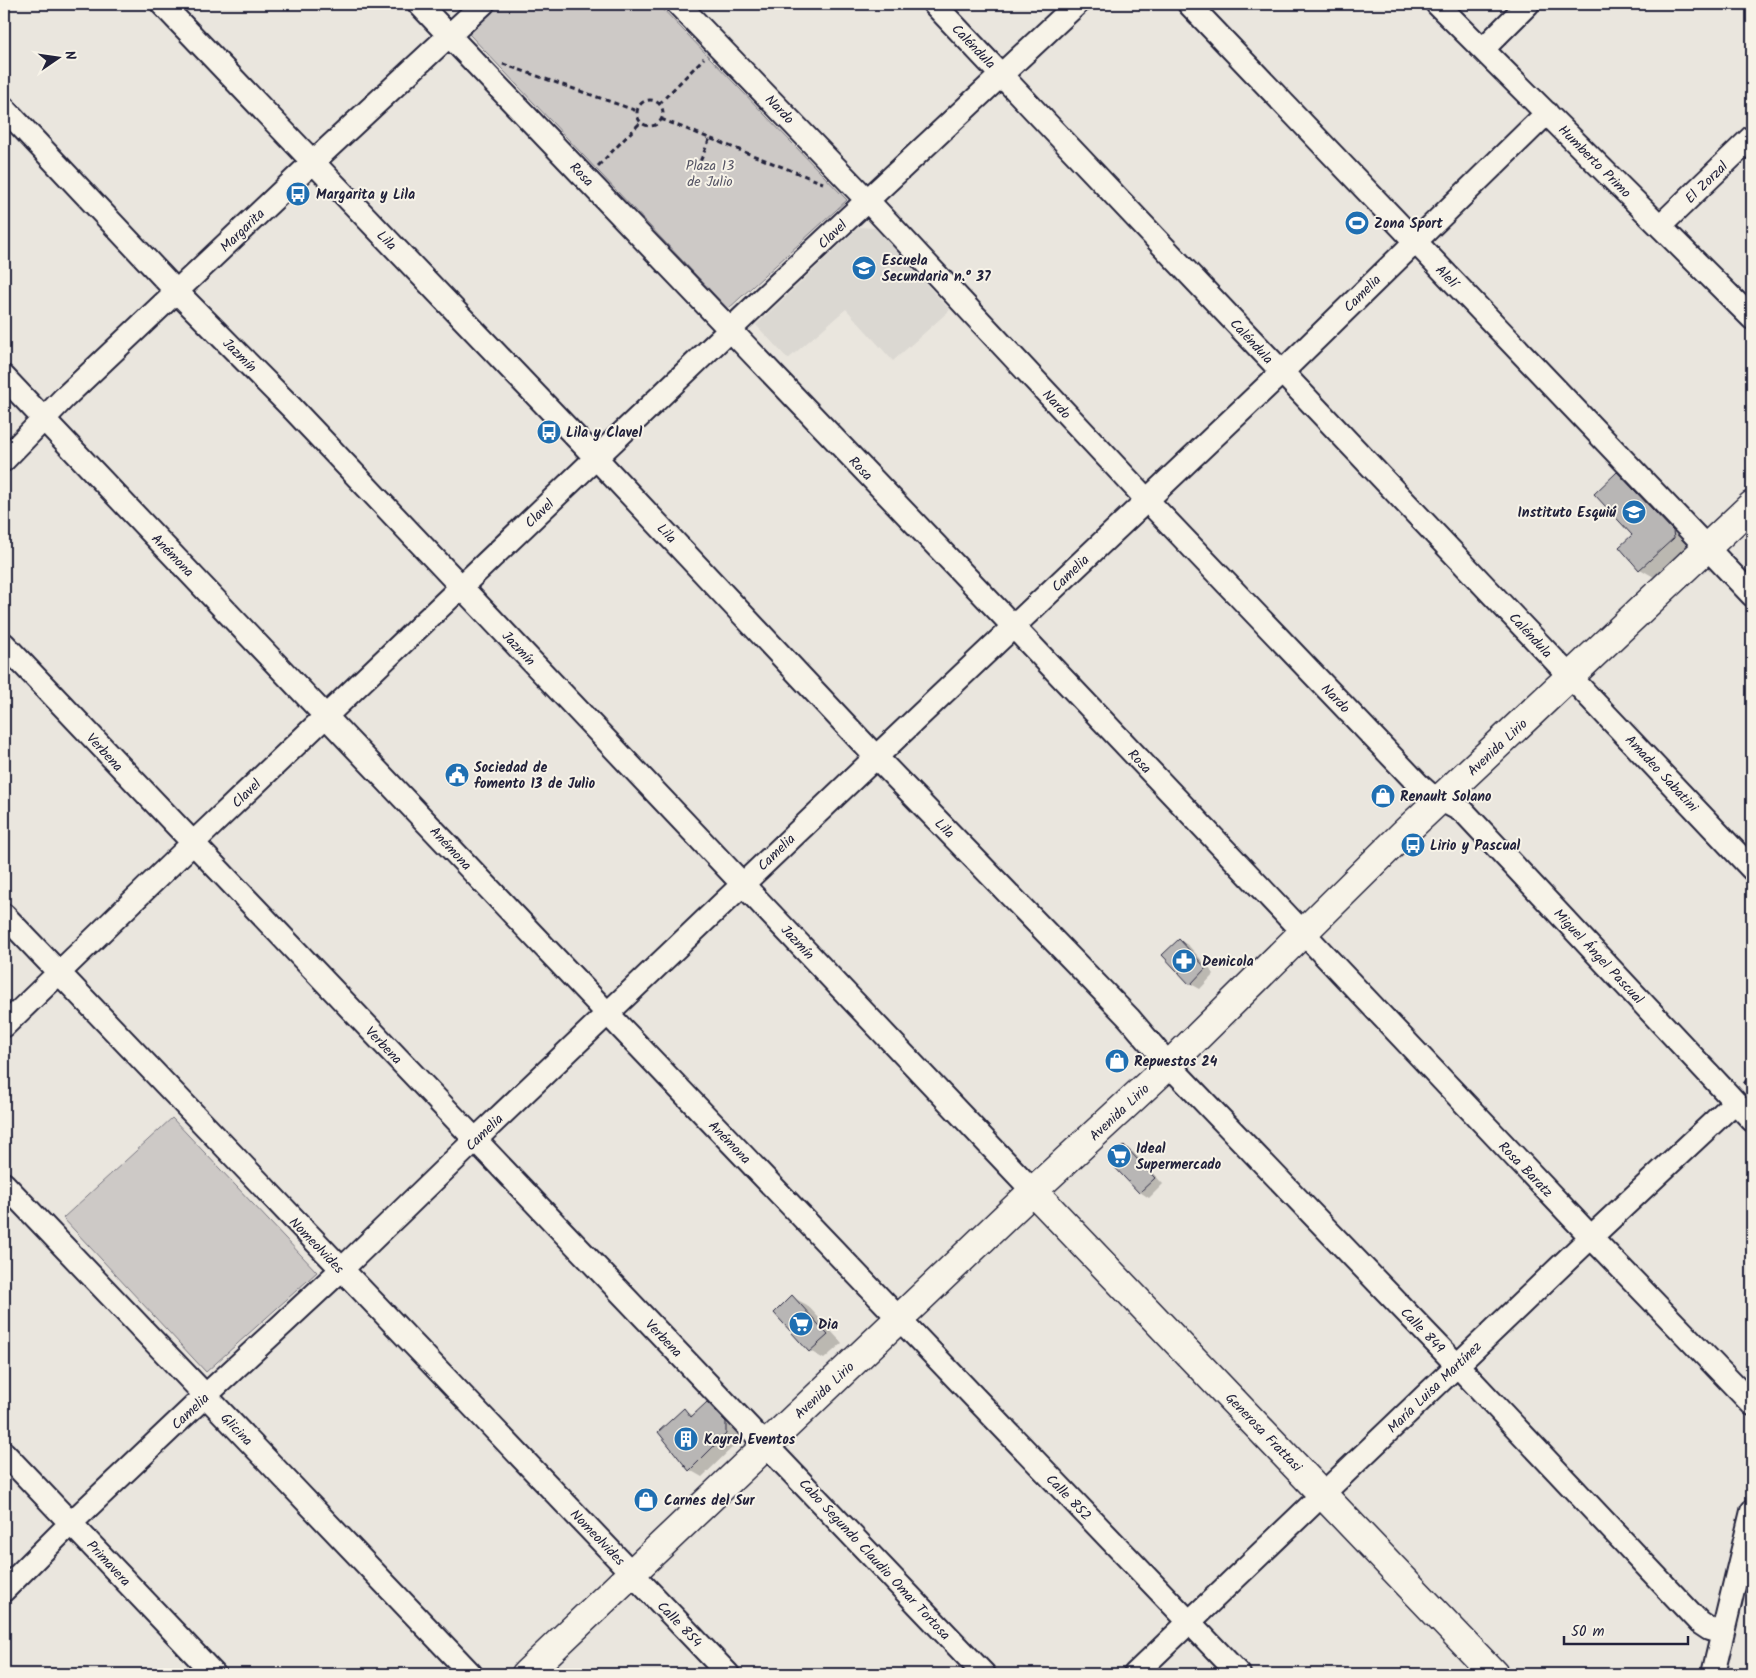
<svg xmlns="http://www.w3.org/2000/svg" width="1756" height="1678" font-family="Kalam,sans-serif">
<rect width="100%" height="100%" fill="#eae6de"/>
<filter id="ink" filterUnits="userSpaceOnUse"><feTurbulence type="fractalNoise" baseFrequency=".02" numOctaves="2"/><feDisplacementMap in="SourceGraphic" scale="10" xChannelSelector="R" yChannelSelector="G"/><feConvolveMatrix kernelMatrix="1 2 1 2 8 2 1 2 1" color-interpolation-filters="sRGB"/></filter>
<g filter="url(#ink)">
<path fill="#dbd8d2" d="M 859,227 L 875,228 L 950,310 L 893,361 L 846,309 L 788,359 L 756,325 Z"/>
<path fill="#cdc9c6" stroke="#787680" d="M 501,4 L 658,4 L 847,200 L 728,309 L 469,34 Z
M 172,1118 L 317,1272 L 206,1372 L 63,1218 Z"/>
<path fill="#0003" d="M 450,4 L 484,4 L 480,7 L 458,8 Z
M 1617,474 L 1631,482 L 1687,540 L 1688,546 L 1654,577 L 1640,569 L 1634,535 Z
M 1180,940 L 1189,946 L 1214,974 L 1200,989 L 1191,984 Z
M 1124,1147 L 1133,1152 L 1163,1184 L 1149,1198 L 1140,1192 Z
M 792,1297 L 807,1305 L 842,1343 L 824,1359 L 810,1351 Z
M 707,1403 L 720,1411 L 738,1430 L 738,1442 L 702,1477 L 690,1470 L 684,1410 L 694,1416 Z"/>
<path fill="#b8b6b5" stroke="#22223b" d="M 1617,472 L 1673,531 L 1674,538 L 1639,570 L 1619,547 L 1632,535 L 1594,494 Z
M 1179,939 L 1206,968 L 1190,985 L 1162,955 Z
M 1124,1145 L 1155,1178 L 1139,1193 L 1108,1160 Z
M 792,1295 L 828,1335 L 809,1352 L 774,1313 Z
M 707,1402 L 726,1422 L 726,1434 L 689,1471 L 658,1432 L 684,1408 L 691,1417 Z"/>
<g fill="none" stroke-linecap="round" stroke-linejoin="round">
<defs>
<path id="minor" d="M 162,4 L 596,458 L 876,757 L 1129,1018 L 1169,1065 L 1457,1365 L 1700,1623 L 1709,1629 L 1722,1633
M 419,4 L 1014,627 L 1591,1237 L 1752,1404
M 678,4 L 867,200 L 1146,499 L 1419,785 L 1428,793 L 1464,812 L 1752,1120
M 934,4 L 1752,869
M 1189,4 L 1752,595
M 1437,4 L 1752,318
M 1483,49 L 1528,4
M 4,108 L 177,292 L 292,408 L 1033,1191
M 1660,226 L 1752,137
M 4,377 L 608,1014 L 1239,1674
M 4,460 L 64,398 L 313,162 L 483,4
M 4,644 C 329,989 658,1330 984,1674
M 4,915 L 728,1674
M 4,1026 L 192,844 L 779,283 L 1077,4
M 4,1184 L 471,1674
M 4,1453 L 214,1674
M 4,1590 L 71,1523 L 205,1396 L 341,1270 L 475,1140 L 876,757 L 1282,372 L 1547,113
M 1135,1674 L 1591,1237 L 1735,1102
M 1713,1674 L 1752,1511"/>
<path id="major" d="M 1033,1191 L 1494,1674
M 526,1674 L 1033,1191 L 1169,1065 L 1403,834 L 1752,505"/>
</defs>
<use href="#minor" stroke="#22223b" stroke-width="26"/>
<use href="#major" stroke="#22223b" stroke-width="31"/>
<path stroke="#22223b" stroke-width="3" stroke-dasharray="5 4" stroke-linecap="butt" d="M 503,64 L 637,111
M637 113a13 13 0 1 1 26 0a13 13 0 1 1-26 0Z
M 659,104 L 704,58
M 661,119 L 823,183
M 598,166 L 641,122
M 697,169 L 710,138
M 1744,1084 L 1752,1072"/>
<use href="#minor" stroke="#f7f3e8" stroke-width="22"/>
<use href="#major" stroke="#f7f3e8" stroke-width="28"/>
</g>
</g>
<defs>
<symbol id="bus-disc" viewBox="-11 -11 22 22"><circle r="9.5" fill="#1f6fb2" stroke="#f7f3e8"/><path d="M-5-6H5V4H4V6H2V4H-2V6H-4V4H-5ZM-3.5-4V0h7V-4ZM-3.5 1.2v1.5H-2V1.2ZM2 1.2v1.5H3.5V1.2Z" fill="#fff"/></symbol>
<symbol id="stadium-disc" viewBox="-11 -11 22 22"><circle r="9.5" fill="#1f6fb2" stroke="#f7f3e8"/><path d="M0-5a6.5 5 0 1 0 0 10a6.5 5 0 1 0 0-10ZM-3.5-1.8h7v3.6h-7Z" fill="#fff"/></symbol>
<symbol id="school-disc" viewBox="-11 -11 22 22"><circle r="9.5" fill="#1f6fb2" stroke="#f7f3e8"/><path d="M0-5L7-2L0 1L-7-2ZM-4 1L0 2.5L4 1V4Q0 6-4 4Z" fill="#fff"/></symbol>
<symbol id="civic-disc" viewBox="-11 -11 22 22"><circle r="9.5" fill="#1f6fb2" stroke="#f7f3e8"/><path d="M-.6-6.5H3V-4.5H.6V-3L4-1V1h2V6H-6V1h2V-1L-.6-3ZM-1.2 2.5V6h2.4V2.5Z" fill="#fff"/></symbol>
<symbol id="shop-disc" viewBox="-11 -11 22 22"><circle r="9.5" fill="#1f6fb2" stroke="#f7f3e8"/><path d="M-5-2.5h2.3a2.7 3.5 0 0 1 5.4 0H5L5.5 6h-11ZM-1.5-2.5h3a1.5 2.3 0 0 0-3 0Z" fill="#fff"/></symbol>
<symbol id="pharmacy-disc" viewBox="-11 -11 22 22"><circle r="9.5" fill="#1f6fb2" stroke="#f7f3e8"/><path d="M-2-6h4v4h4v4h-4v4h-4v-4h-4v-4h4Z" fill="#fff"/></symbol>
<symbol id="supermarket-disc" viewBox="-11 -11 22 22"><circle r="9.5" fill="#1f6fb2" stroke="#f7f3e8"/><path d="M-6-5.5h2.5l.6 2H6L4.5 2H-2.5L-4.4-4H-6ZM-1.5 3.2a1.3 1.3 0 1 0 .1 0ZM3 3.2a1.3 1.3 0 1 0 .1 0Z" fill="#fff"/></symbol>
<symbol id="building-disc" viewBox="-11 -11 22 22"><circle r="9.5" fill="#1f6fb2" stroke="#f7f3e8"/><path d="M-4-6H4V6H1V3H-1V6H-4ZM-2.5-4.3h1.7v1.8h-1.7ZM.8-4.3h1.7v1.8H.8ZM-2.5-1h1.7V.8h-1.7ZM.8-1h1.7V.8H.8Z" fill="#fff"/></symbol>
</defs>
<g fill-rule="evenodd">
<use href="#bus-disc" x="284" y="180" width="28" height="28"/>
<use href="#stadium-disc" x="1343" y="209" width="28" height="28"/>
<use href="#school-disc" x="850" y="254" width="28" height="28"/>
<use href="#bus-disc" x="535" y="418" width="28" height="28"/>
<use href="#school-disc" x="1620" y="498" width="28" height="28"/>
<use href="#civic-disc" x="443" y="761" width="28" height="28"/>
<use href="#shop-disc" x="1369" y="782" width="28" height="28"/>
<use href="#bus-disc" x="1399" y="831" width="28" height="28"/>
<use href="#pharmacy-disc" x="1170" y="947" width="28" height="28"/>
<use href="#shop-disc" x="1103" y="1047" width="28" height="28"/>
<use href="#supermarket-disc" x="1105" y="1142" width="28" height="28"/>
<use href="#supermarket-disc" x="787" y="1310" width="28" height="28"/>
<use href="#building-disc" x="672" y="1425" width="28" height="28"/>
<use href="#shop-disc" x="632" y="1486" width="28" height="28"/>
</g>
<g text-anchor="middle" stroke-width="4" stroke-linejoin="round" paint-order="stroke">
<g font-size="14" fill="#22223b" stroke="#f7f3e8">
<text transform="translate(974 46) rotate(46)" y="5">Caléndula</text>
<text transform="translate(780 109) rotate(46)" y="5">Nardo</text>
<text transform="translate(1595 161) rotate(45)" y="5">Humberto Primo</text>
<text transform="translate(582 174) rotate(46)" y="5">Rosa</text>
<text transform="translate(1706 182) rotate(-44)" y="5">El Zorzal</text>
<text transform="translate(242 230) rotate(-44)" y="5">Margarita</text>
<text transform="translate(832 234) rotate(-44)" y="5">Clavel</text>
<text transform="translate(387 240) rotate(46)" y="5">Lila</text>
<text transform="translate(1447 276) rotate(46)" y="5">Alelí</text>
<text transform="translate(1362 293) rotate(-45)" y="5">Camelia</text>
<text transform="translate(1252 341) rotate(47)" y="5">Caléndula</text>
<text transform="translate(240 355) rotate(45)" y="5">Jazmín</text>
<text transform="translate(1057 404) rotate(47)" y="5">Nardo</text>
<text transform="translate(861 468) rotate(46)" y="5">Rosa</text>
<text transform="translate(539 513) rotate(-44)" y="5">Clavel</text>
<text transform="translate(667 533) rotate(47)" y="5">Lila</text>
<text transform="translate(173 555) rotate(46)" y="5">Anémona</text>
<text transform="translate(1070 573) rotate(-44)" y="5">Camelia</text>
<text transform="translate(1531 635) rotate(47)" y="5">Caléndula</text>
<text transform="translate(519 648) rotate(47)" y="5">Jazmín</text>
<text transform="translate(1336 698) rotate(46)" y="5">Nardo</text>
<text transform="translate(1497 747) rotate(-43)" y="5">Avenida Lirio</text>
<text transform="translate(105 752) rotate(47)" y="5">Verbena</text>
<text transform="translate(1140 761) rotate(47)" y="5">Rosa</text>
<text transform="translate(1662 773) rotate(47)" y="5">Amadeo Sabatini</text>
<text transform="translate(246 793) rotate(-44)" y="5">Clavel</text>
<text transform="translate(945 828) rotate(46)" y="5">Lila</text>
<text transform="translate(451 848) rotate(47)" y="5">Anémona</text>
<text transform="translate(776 852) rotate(-44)" y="5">Camelia</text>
<text transform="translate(798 942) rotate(47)" y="5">Jazmín</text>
<text transform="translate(1599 956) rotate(47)" y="5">Miguel Ángel Pascual</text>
<text transform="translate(384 1045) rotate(46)" y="5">Verbena</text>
<text transform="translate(1119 1112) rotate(-43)" y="5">Avenida Lirio</text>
<text transform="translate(484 1132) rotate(-44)" y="5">Camelia</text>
<text transform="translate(730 1142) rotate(46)" y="5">Anémona</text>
<text transform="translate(1526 1169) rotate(46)" y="5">Rosa Baratz</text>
<text transform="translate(317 1245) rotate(46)" y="5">Nomeolvides</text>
<text transform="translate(1423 1330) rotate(46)" y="5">Calle 849</text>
<text transform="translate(664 1338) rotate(46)" y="5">Verbena</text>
<text transform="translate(1434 1387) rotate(-44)" y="5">María Luisa Martínez</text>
<text transform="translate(824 1390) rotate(-43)" y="5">Avenida Lirio</text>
<text transform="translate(190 1411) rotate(-43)" y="5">Camelia</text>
<text transform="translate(237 1429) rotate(46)" y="5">Glicina</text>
<text transform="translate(1264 1432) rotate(46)" y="5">Generosa Frattasi</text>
<text transform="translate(1069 1497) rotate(46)" y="5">Calle 852</text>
<text transform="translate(598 1537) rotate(46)" y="5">Nomeolvides</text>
<text transform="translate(875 1559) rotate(47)" y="5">Cabo Segundo Claudio Omar Tortosa</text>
<text transform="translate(109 1563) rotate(47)" y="5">Primavera</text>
<text transform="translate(680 1624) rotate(46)" y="5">Calle 854</text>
</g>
<g font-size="14" fill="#555465" stroke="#f7f3e8">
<text x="710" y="170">Plaza 13<tspan x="710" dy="16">de Julio</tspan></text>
</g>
<g font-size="14" font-weight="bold" fill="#22223b" stroke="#f7f3e8" text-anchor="start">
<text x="316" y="199">Margarita y Lila</text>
<text x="1374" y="228">Zona Sport</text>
<text x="882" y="265">Escuela<tspan x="882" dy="16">Secundaria n.° 37</tspan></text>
<text x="566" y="437">Lila y Clavel</text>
<text x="1616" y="517" text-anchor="end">Instituto Esquiú</text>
<text x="474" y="772">Sociedad de<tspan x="474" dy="16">fomento 13 de Julio</tspan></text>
<text x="1400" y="801">Renault Solano</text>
<text x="1430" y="850">Lirio y Pascual</text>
<text x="1202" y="966">Denicola</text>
<text x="1134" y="1066">Repuestos 24</text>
<text x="1136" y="1153">Ideal<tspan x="1136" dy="16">Supermercado</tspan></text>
<text x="818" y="1329">Dia</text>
<text x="704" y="1444">Kayrel Eventos</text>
<text x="664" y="1505">Carnes del Sur</text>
</g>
</g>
<rect width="1756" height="1678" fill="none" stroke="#f7f3e8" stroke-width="20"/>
<rect x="10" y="10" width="1736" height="1658" fill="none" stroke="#22223b" stroke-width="2" filter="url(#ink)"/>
<g transform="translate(58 58) rotate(77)" stroke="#f7f3e8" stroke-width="4" paint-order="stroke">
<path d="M0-4L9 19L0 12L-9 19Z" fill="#22223b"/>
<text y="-8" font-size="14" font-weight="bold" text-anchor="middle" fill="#22223b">N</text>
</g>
<path d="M1564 1636v8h124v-8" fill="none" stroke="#22223b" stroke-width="2.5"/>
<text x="1571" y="1636" font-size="15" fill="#22223b" stroke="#f7f3e8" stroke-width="4" paint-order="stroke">50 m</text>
</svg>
